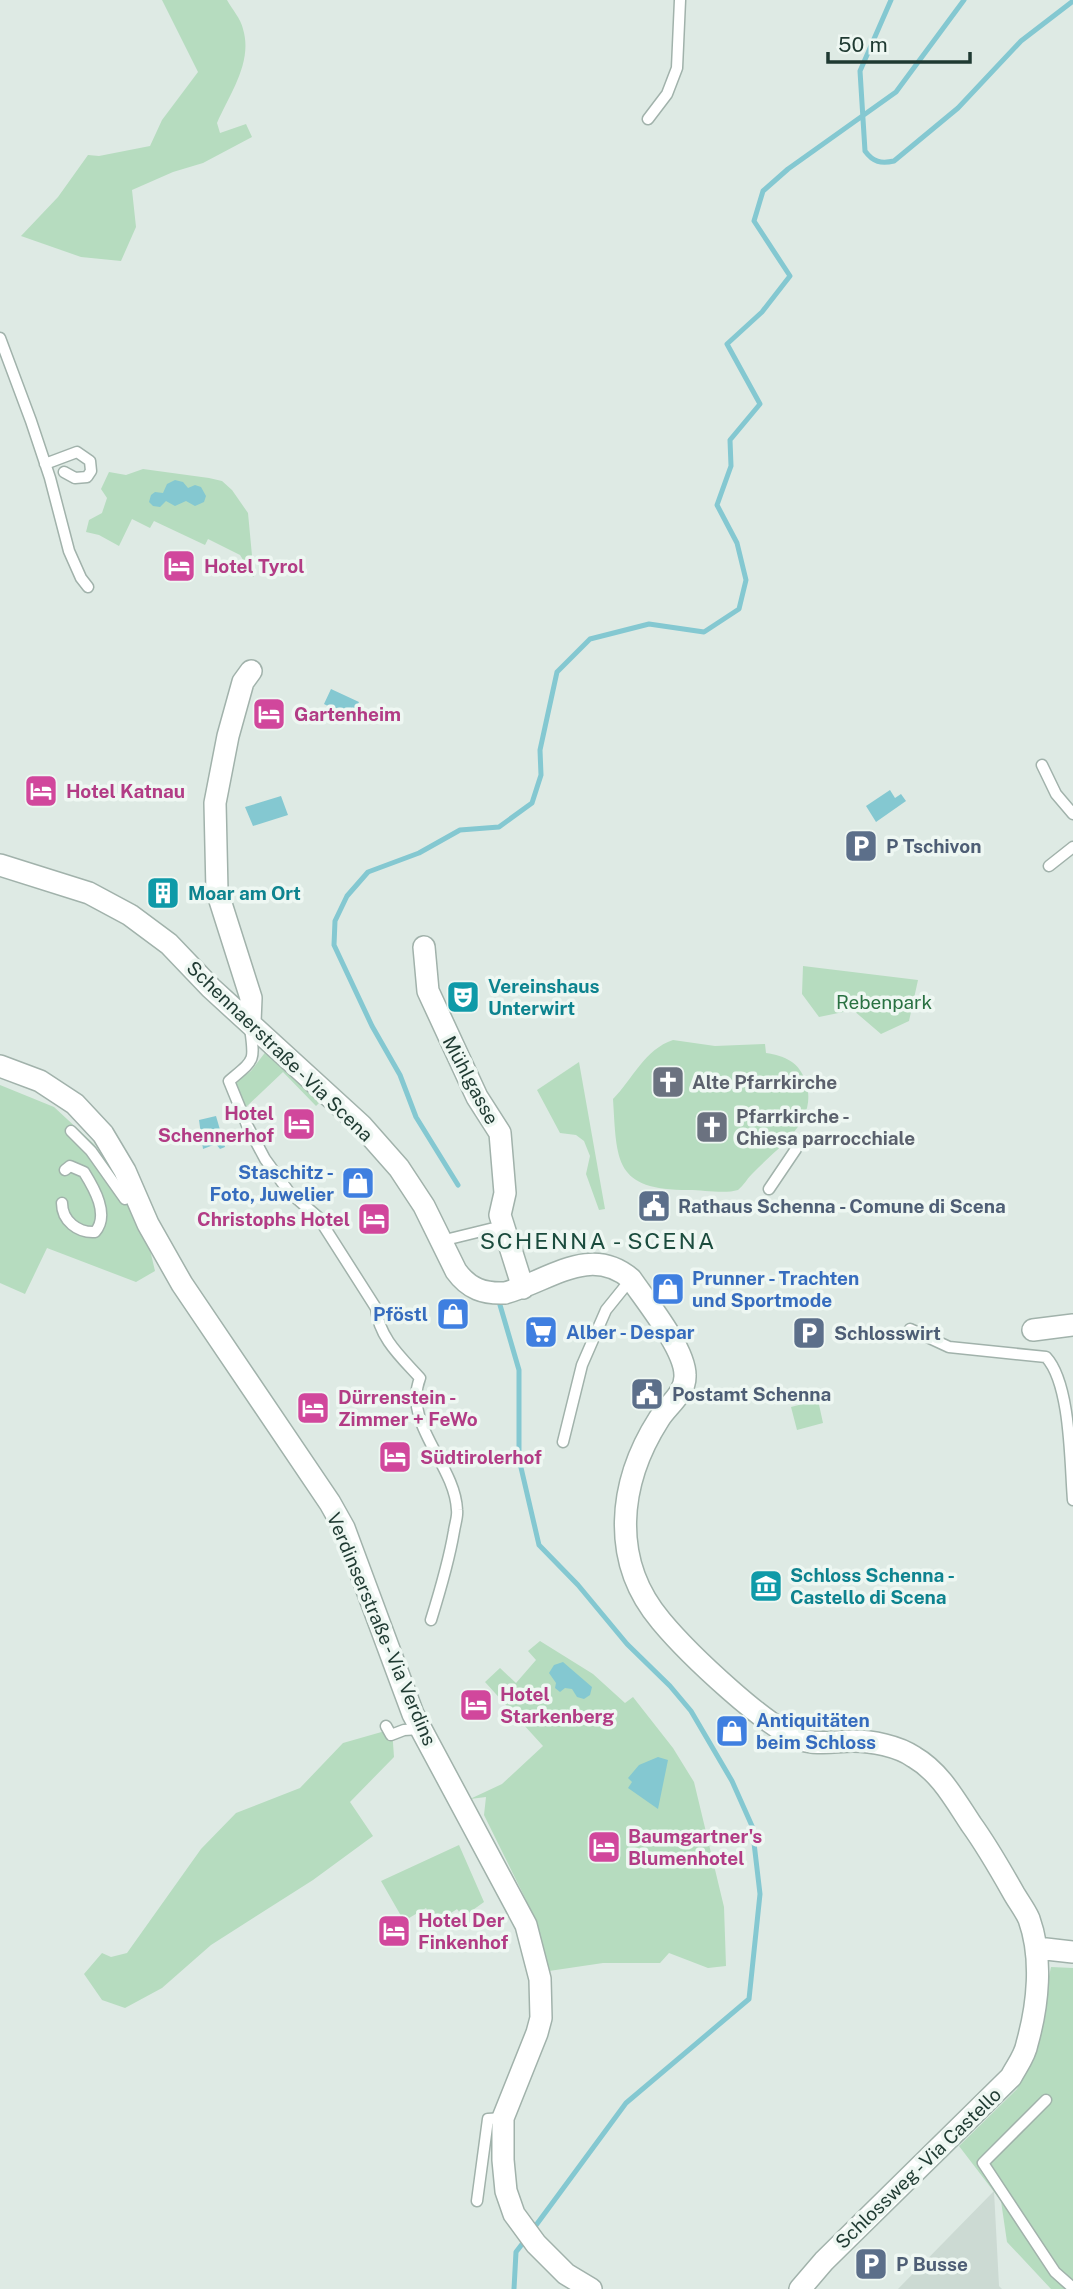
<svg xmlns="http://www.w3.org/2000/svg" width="1073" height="2289" font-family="'Public Sans',sans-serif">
<rect width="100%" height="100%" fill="#deeae4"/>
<path fill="#ccdad3" d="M 994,2191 L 999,2286 L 1002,2289 L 898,2289 Z"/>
<path fill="#b6dcbf" d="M 162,0 L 227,0 C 232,9 241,19 243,29 C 253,62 230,93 217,123 L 220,133 L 246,124 L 252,137 L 203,163 L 173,172 L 132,190 L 136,227 L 121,261 L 81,257 L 21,236 L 58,197 L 88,155 L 99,156 L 150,146 L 162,120 L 198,72 Z
M 143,469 L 209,478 L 222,481 L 232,490 L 248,513 L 254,577 L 241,572 L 245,563 L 240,555 L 208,539 L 205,545 L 154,521 L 150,528 L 132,519 L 119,546 L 99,535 L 86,532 L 89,520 L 102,513 L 107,498 L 101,489 L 109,472 L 126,475 Z
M 803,966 L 918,980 L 909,1021 L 881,1034 L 853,1010 L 819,1017 L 802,994 Z
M 673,1040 L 715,1046 L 765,1044 L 766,1053 C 785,1056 800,1062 806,1083 C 819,1123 775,1149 752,1174 C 746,1180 744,1185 738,1190 C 725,1194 703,1190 689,1190 C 614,1190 617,1162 613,1099 C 632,1080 645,1049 673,1040 Z
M 267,1050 L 321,1101 L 316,1106 L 283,1072 L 245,1108 L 234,1083 L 251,1071 Z
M 579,1062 L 605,1209 L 599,1210 L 586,1174 L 590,1156 L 584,1141 L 576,1135 L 560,1133 L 537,1090 Z
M 0,1085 L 54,1107 L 94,1144 L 123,1185 L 147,1237 L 155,1271 L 136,1282 L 47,1248 L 25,1294 L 0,1283 Z
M 818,1400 L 823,1423 L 797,1430 L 791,1407 Z
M 540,1641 L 593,1674 L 625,1703 L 633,1697 L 673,1748 L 694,1782 L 724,1907 L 726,1966 L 708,1968 L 669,1953 L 660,1963 L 603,1963 L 549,1971 L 526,1900 L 484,1815 L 486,1797 L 470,1799 L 502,1784 L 543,1746 L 485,1682 L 500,1668 L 516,1683 L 536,1660 L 528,1651 Z
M 392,1729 L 394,1757 L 350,1802 L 373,1836 L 313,1880 L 211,1945 L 162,1988 L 125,2008 L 102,2000 L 84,1974 L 102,1953 L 111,1957 L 127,1953 L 201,1849 L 236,1813 L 300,1788 L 343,1743 Z
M 459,1845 L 484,1902 L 463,1917 L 457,1909 L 442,1919 L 444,1923 L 437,1927 L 426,1908 L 404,1921 L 381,1881 Z
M 1051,1967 L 1073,1968 L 1073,2289 L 1051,2289 L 1007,2242 L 1001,2201 L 959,2146 L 1017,2089 L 1034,2048 Z"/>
<path fill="#84c8d1" d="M 175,480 L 183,482 L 188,488 L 195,485 L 201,487 L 206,496 L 204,502 L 195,506 L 186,501 L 175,506 L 166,501 L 160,507 L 153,506 L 149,502 L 151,495 L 155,492 L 163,493 L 167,484 Z
M 331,689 L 359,702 L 351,718 L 324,704 Z
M 890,790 L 895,798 L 901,794 L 906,801 L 876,822 L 866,806 Z
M 281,796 L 288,815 L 253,826 L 245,807 Z
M 216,1116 L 225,1147 L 220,1149 L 216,1144 L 203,1149 L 199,1120 Z
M 563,1662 L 592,1687 L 590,1695 L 584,1699 L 577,1697 L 572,1689 L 565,1688 L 560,1692 L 555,1688 L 556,1683 L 549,1673 L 554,1665 Z
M 658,1757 L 668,1760 L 658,1809 L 628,1788 L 632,1782 L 628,1778 L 639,1765 Z"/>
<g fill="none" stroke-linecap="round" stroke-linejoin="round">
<path stroke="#84c8d1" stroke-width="5" d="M 891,0 L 860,71 L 865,151 C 873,162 881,164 894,161 L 958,108 L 1021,41 L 1073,1
M 458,1185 L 416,1117 L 400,1075 L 372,1026 L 334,945 L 335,921 L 347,896 L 368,872 L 419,853 L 460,830 L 499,827 L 532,803 L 541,775 L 540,750 L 557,672 L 590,639 L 649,624 L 704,632 L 739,609 L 746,580 L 737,543 L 717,505 L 731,466 L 730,440 L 760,404 L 727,344 L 762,312 L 790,276 L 754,221 L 763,191 L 788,169 L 896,92 L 964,0
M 500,1305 L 519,1370 L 519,1459 L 539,1545 L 578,1585 L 627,1644 L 670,1686 L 691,1711 L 732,1781 L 752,1826 L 760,1894 L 749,1999 L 626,2103 L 531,2232
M 514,2289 L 516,2252 L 526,2239"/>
<defs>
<path id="service" d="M 648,119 L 667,94 L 677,68 L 680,0
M 0,338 L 31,421 L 50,478 L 69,551 L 81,578 L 88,587
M 45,464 L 77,452 L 90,461 L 91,471 L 87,477 L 75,478 L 64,472
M 1042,765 L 1056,794 L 1073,814
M 1049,866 L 1073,847
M 250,1028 C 255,1062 255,1059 229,1081 L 247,1125 L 265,1159 L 289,1192 L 318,1217 L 376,1308 C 379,1338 401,1357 420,1378 C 402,1424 455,1464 457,1510 C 458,1516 455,1524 454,1531 C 449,1561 440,1591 431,1620
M 71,1131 L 91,1151 L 125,1199
M 769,1189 L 796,1149
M 62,1203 C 62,1221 78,1233 95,1232 C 110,1215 94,1188 84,1172 L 70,1166 L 65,1170
M 441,1241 L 494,1228 L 502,1224
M 910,1329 L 949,1347 L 1046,1357 C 1071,1384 1070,1464 1073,1500
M 563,1442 L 582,1365 L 606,1310 L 631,1279
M 386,1726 L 391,1735 L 404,1730 L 420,1729
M 1046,2100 L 983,2163 L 1055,2272 L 1073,2288
M 477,2201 L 488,2119 L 503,2118"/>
<path id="minor" d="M 0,865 L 89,893 L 130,915 L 169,944 L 211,988 L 361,1125 L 399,1168 L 424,1206 L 456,1271 C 469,1289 484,1294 505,1293 C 549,1281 590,1244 631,1279 C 646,1301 685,1349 685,1375 C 686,1393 668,1405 659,1419 C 618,1483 610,1561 661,1621 C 686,1651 770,1733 806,1741 C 823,1745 837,1741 853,1741 C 872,1741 898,1746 914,1757 C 940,1772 955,1800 971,1824 C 987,1846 1000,1869 1013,1892 C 1018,1901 1025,1910 1029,1919 C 1043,1958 1038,2005 1027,2044 C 1025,2056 1016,2067 1011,2077 L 824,2261 L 800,2289
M 424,947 L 428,991 L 477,1097 L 500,1133 L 505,1193 L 500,1215 L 523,1288
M 250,1022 L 251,998 L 217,891 L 215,803 L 228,736 L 243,682 L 251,671
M 1033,1330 L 1073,1325
M 1037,1948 L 1073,1952"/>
<path id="tertiary" d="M 0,1066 L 40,1081 L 75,1104 L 103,1134 L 125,1171 L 148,1224 L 182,1284 L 330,1503 L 344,1528 L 413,1714 L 526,1925 L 540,1979 L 541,2018 L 537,2033 L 503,2118 L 503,2160 L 506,2191 L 514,2214 L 536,2244 L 566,2274 L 591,2289"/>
</defs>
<use href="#service" stroke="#a1b2ab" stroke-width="13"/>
<use href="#minor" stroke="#a1b2ab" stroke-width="24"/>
<use href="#tertiary" stroke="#a1b2ab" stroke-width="24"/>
<use href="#service" stroke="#fff" stroke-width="10"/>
<use href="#minor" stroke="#fff" stroke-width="21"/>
<use href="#tertiary" stroke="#fff" stroke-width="21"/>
</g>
<defs>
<symbol id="hotel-square" viewBox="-11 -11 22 22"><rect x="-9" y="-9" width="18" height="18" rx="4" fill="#d1479c" stroke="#eef7f2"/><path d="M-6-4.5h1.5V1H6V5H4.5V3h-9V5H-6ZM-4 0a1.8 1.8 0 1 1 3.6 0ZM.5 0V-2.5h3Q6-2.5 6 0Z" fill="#fff"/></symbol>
<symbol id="parking-square" viewBox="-11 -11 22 22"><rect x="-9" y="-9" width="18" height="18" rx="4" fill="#5c6f8a" stroke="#eef7f2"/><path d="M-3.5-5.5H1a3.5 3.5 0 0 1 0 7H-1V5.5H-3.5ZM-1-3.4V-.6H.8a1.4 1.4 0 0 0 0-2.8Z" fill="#fff"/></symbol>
<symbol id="building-square" viewBox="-11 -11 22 22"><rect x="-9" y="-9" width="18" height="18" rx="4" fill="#0f9aa8" stroke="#eef7f2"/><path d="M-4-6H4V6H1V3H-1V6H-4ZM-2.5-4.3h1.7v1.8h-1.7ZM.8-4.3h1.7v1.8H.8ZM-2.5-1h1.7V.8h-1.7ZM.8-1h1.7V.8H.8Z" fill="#fff"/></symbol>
<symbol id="theatre-square" viewBox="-11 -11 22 22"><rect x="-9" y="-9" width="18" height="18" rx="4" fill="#0f9aa8" stroke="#eef7f2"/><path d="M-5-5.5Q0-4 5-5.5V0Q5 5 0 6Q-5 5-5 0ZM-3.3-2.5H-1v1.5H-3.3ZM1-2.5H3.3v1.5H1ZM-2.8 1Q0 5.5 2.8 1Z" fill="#fff"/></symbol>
<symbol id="church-square" viewBox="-11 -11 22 22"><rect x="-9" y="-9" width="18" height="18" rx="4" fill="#6b7280" stroke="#eef7f2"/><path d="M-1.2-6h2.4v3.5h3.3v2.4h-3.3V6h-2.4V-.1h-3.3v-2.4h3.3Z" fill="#fff"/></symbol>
<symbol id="shop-square" viewBox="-11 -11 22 22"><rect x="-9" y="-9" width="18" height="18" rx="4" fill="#3f7fe0" stroke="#eef7f2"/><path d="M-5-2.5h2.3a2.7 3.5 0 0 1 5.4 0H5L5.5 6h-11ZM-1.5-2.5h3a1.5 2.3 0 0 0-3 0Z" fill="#fff"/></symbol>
<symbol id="civic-square" viewBox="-11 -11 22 22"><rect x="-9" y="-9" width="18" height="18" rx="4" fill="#5c6f8a" stroke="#eef7f2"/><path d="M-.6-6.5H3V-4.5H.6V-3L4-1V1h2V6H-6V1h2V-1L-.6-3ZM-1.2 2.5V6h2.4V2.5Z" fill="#fff"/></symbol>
<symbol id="supermarket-square" viewBox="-11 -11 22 22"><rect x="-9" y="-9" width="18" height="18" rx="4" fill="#3f7fe0" stroke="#eef7f2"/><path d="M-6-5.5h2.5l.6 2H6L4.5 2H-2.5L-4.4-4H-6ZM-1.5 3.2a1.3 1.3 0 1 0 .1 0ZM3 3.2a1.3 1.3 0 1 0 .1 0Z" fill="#fff"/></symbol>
<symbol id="museum-square" viewBox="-11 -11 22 22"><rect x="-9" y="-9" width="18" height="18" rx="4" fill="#0f9aa8" stroke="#eef7f2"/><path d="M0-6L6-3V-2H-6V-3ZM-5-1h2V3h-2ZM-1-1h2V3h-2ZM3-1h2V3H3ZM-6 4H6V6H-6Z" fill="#fff"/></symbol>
</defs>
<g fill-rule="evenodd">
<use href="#hotel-square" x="160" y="547" width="38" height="38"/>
<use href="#hotel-square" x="250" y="695" width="38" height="38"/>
<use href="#hotel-square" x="22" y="772" width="38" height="38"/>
<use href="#parking-square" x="842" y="827" width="38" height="38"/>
<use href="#building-square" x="144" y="874" width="38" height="38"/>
<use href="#theatre-square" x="444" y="978" width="38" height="38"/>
<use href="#church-square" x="649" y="1063" width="38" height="38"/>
<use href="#hotel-square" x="280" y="1105" width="38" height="38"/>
<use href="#church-square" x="693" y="1108" width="38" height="38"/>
<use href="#shop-square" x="339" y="1164" width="38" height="38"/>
<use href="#civic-square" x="635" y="1187" width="38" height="38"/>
<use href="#hotel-square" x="355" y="1200" width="38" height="38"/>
<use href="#shop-square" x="649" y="1270" width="38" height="38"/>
<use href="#shop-square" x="434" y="1295" width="38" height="38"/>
<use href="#supermarket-square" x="522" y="1313" width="38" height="38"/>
<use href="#parking-square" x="790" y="1314" width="38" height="38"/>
<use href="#civic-square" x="628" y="1375" width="38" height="38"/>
<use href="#hotel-square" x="294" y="1389" width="38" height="38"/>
<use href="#hotel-square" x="376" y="1438" width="38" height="38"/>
<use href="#museum-square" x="747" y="1567" width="38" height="38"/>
<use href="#hotel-square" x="457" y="1686" width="38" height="38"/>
<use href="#shop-square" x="713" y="1712" width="38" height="38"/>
<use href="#hotel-square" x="585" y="1828" width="38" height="38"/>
<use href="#hotel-square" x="375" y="1912" width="38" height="38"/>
<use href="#parking-square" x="852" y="2245" width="38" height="38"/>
</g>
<g text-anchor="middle" stroke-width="7" stroke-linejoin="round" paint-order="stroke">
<g font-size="19" font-weight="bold" fill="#b23c85" stroke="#eef7f2" text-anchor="start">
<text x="204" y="573">Hotel Tyrol</text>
<text x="294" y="721">Gartenheim</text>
<text x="66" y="798">Hotel Katnau</text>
<text x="274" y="1120" text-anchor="end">Hotel<tspan x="274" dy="22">Schennerhof</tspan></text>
<text x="350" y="1226" text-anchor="end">Christophs Hotel</text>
<text x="338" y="1404">Dürrenstein -<tspan x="338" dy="22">Zimmer + FeWo</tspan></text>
<text x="420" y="1464">Südtirolerhof</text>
<text x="500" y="1701">Hotel<tspan x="500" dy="22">Starkenberg</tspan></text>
<text x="628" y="1843">Baumgartner's<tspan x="628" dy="22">Blumenhotel</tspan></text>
<text x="418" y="1927">Hotel Der<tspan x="418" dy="22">Finkenhof</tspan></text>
</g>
<g font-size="19" font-weight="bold" fill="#4e5e75" stroke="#eef7f2" text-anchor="start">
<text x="886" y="853">P Tschivon</text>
<text x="678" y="1213">Rathaus Schenna - Comune di Scena</text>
<text x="834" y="1340">Schlosswirt</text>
<text x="672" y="1401">Postamt Schenna</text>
<text x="896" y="2271">P Busse</text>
</g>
<g font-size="19" font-weight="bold" fill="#0d838f" stroke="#eef7f2" text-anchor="start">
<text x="188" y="900">Moar am Ort</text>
<text x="488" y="993">Vereinshaus<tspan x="488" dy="22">Unterwirt</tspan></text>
<text x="790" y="1582">Schloss Schenna -<tspan x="790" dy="22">Castello di Scena</tspan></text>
</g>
<g font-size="19" fill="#297142" stroke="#eef7f2">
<text x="884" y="1009">Rebenpark</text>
</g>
<g font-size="19" fill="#1f3a32" stroke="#eef7f2">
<text transform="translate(280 1051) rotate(44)" y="7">Schennaerstraße - Via Scena</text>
<text transform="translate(471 1080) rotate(62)" y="7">Mühlgasse</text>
<text transform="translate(382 1629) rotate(67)" y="7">Verdinserstraße - Via Verdins</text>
<text transform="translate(918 2168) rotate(-44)" y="7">Schlossweg - Via Castello</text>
</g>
<g font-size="19" font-weight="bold" fill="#5b616d" stroke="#eef7f2" text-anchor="start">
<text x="692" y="1089">Alte Pfarrkirche</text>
<text x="736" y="1123">Pfarrkirche -<tspan x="736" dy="22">Chiesa parrocchiale</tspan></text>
</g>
<g font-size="19" font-weight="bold" fill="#366cbe" stroke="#eef7f2" text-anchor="start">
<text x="334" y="1179" text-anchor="end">Staschitz -<tspan x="334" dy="22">Foto, Juwelier</tspan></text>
<text x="692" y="1285">Prunner - Trachten<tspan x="692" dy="22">und Sportmode</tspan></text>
<text x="428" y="1321" text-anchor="end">Pföstl</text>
<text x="566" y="1339">Alber - Despar</text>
<text x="756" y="1727">Antiquitäten<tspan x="756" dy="22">beim Schloss</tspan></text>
</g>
<g font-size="23" letter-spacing="2" fill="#1b4c3e" stroke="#eef7f2">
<text x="598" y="1249">SCHENNA - SCENA</text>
</g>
</g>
<path d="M828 52v10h142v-10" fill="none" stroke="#1f3a32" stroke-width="3.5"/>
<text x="838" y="52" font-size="21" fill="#1f3a32" stroke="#eef7f2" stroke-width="5" paint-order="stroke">50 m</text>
</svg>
